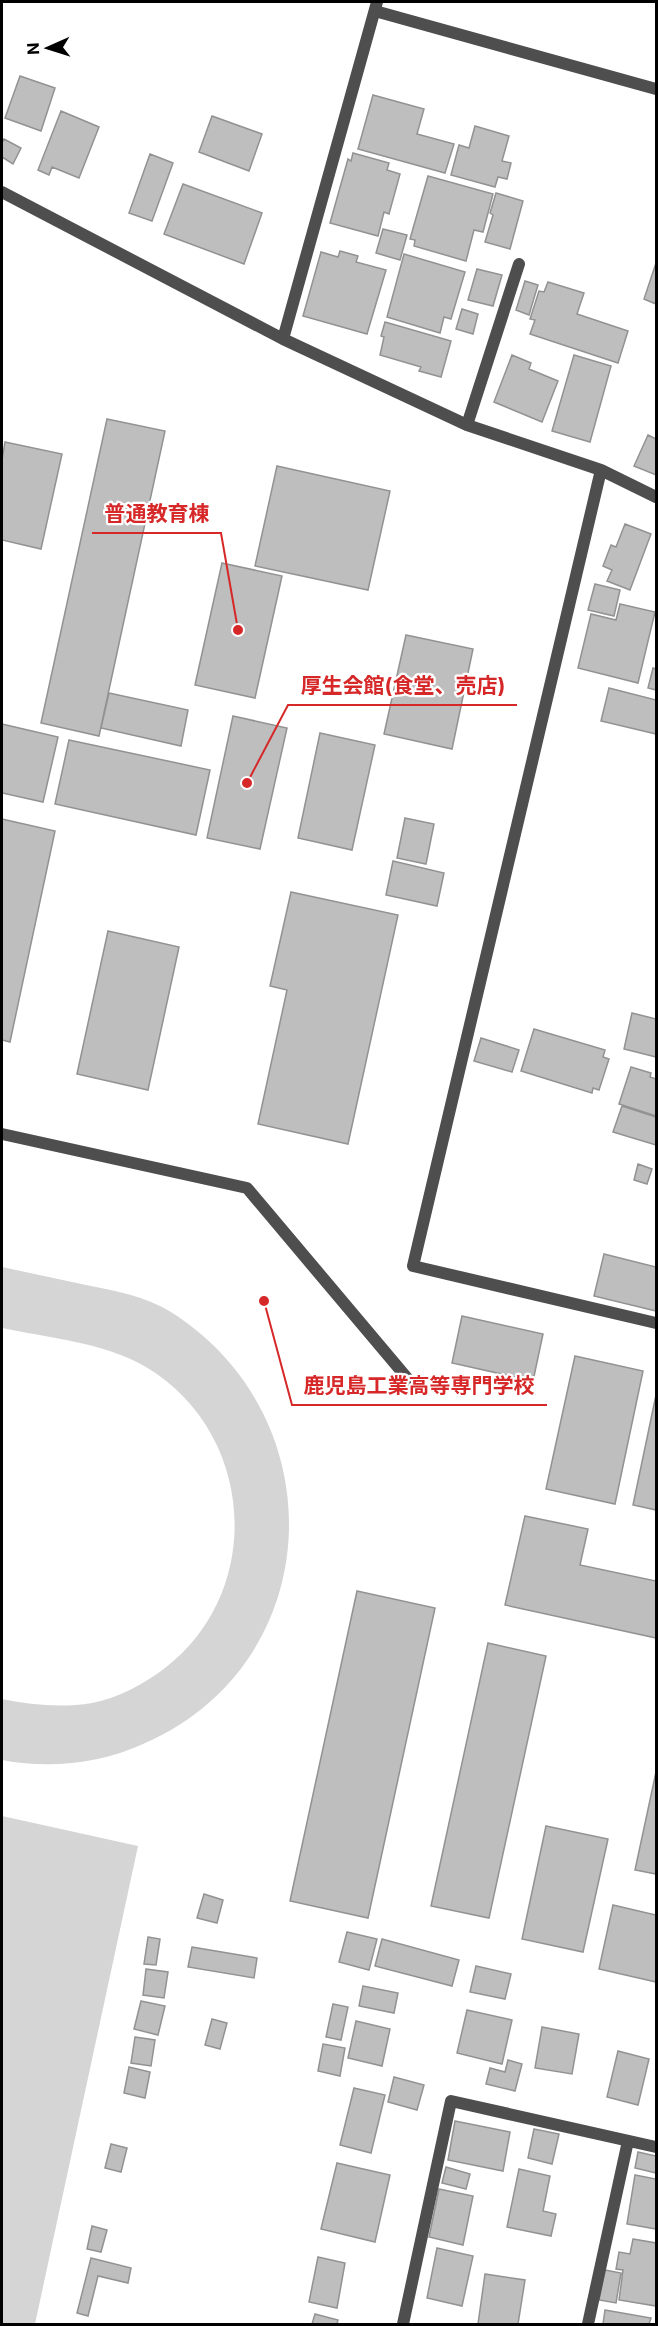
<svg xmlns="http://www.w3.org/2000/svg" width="658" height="2326" font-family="Inter,'Noto Sans JP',sans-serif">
<rect width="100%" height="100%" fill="#fff"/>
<path fill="#d5d5d5" d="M 2,1267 C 30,1273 58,1279 86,1285 C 116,1291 145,1296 171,1312 C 338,1418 327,1665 143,1744 C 99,1764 49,1769 2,1760 L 2,1699 C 32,1705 61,1708 92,1703 C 118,1698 144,1684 165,1668 C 266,1590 255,1432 146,1367 C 103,1342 49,1338 2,1328 Z
M 2,1816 L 138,1846 L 35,2324 L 2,2324 Z"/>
<path fill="#bebebe" stroke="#929292" stroke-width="1.5" d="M 20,76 L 55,88 L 41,131 L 5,118 Z
M 373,95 L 424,109 L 417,134 L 454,144 L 445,173 L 358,149 Z
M 61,111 L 99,127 L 79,178 L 52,167 L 49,175 L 38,170 Z
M 212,116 L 262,134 L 249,171 L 199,152 Z
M 475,126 L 509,136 L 502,161 L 511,163 L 507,179 L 498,177 L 495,187 L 451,175 L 459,145 L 469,148 Z
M 4,139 L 21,148 L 13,164 L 2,157 L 2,143 Z
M 353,153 L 389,163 L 387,170 L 400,174 L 389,214 L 384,212 L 378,236 L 330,223 L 348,159 L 351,161 Z
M 150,154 L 173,163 L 152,221 L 129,213 Z
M 428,176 L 493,194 L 483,232 L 474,230 L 466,261 L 414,246 L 415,240 L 410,239 Z
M 183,184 L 262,213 L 244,264 L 164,234 Z
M 496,193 L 523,201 L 510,249 L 485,242 L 493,215 L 490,213 Z
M 383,229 L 407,235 L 400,260 L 376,253 Z
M 340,251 L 358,256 L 356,262 L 386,270 L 367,334 L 303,316 L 321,252 L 338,257 Z
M 404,254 L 465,272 L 451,319 L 444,317 L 440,333 L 387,317 Z
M 656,263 L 656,304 L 644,299 Z
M 477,269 L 502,275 L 493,306 L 468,300 Z
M 525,281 L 538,285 L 529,315 L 516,310 Z
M 548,282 L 584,293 L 577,314 L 628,331 L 618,363 L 530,334 L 535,320 L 530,319 L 539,291 L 544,292 Z
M 462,309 L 478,314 L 473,334 L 456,329 Z
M 385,322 L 451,341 L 441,377 L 419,371 L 421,367 L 380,355 L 384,337 L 381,336 Z
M 512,355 L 531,363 L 529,369 L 558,381 L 542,422 L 494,402 Z
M 574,355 L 611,366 L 590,442 L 552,431 Z
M 107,419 L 165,431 L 99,736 L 41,723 Z
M 648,435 L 656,439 L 656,475 L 634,466 Z
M 5,442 L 62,454 L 41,549 L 2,540 L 2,460 Z
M 277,466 L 390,491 L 368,590 L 255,566 Z
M 625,524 L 651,534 L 630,590 L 607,581 L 612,570 L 603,566 L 611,545 L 616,547 Z
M 222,563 L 282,576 L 255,698 L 195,685 Z
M 595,584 L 620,590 L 614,616 L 588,610 Z
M 620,604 L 655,612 L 638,683 L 578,668 L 591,614 L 616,620 Z
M 406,635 L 473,649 L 452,749 L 384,734 Z
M 653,668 L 656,669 L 656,690 L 648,688 Z
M 609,688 L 656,700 L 656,734 L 601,721 Z
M 109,693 L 188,710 L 181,746 L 101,728 Z
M 233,716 L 287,728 L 260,849 L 207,838 Z
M 2,724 L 58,737 L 43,802 L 2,793 Z
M 320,733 L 375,745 L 352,850 L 298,838 Z
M 69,740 L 210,770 L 196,835 L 55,804 Z
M 405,818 L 434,824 L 426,864 L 397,858 Z
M 2,819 L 55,831 L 10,1042 L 2,1040 Z
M 393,861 L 444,873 L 437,906 L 386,895 Z
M 291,892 L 398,915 L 348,1144 L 258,1124 L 287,990 L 270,986 Z
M 108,931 L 179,947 L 148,1090 L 77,1074 Z
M 632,1013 L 656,1019 L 656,1057 L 624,1049 Z
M 534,1029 L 605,1050 L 603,1057 L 609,1059 L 599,1090 L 593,1088 L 592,1093 L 521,1071 Z
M 481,1038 L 519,1050 L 512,1072 L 474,1061 Z
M 631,1067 L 651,1073 L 650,1077 L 656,1079 L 656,1116 L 619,1104 Z
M 622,1106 L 656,1117 L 656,1145 L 613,1132 Z
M 638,1164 L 652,1169 L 647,1184 L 634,1180 Z
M 604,1254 L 656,1267 L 656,1311 L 594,1296 Z
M 462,1316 L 543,1334 L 533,1381 L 452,1363 Z
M 575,1356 L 643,1371 L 615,1504 L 546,1489 Z
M 656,1395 L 656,1510 L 633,1505 Z
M 525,1516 L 588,1529 L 580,1565 L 656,1581 L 656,1638 L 505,1605 Z
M 357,1591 L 435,1608 L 368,1918 L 290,1901 Z
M 488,1643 L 546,1656 L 489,1918 L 431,1906 Z
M 656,1772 L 656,1874 L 635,1870 Z
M 546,1826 L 608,1839 L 583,1952 L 522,1939 Z
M 204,1894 L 223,1900 L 217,1923 L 197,1918 Z
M 613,1905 L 656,1915 L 656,1982 L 599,1969 Z
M 347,1932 L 377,1939 L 369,1970 L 339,1962 Z
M 148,1937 L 160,1939 L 156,1965 L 144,1964 Z
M 382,1939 L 459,1960 L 452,1986 L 375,1966 Z
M 192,1947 L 257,1958 L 254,1978 L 188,1967 Z
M 476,1966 L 511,1974 L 505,1999 L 470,1992 Z
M 146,1969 L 168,1972 L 164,1998 L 143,1995 Z
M 363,1986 L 398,1993 L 394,2013 L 359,2006 Z
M 141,2001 L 165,2006 L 158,2035 L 134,2029 Z
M 333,2004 L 348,2007 L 341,2040 L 326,2037 Z
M 467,2010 L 512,2020 L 502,2064 L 457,2053 Z
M 212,2019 L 227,2023 L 220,2049 L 205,2045 Z
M 356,2021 L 390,2029 L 382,2066 L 348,2058 Z
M 542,2027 L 579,2034 L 572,2074 L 535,2068 Z
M 135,2037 L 155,2040 L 151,2066 L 131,2063 Z
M 323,2044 L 345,2048 L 340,2076 L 318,2071 Z
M 618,2051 L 649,2059 L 638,2105 L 607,2097 Z
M 508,2060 L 522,2064 L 515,2091 L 486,2084 L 490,2068 L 505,2072 Z
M 129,2067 L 150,2072 L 145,2098 L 124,2093 Z
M 394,2077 L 424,2085 L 417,2110 L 388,2102 Z
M 354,2088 L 385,2095 L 371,2153 L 340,2145 Z
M 455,2121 L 510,2132 L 503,2171 L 448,2160 Z
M 534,2129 L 559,2134 L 552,2164 L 528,2158 Z
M 111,2144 L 127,2148 L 121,2172 L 105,2168 Z
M 638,2152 L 656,2156 L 656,2173 L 635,2168 Z
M 337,2163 L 390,2175 L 375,2242 L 321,2229 Z
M 446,2167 L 470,2174 L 466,2189 L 442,2183 Z
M 519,2169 L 550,2176 L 543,2211 L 556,2214 L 551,2236 L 507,2227 Z
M 635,2175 L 656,2179 L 656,2229 L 627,2224 Z
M 439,2189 L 473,2196 L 463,2245 L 429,2237 Z
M 92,2226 L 107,2230 L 101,2252 L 87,2249 Z
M 633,2239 L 656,2243 L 656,2306 L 619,2300 L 623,2270 L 616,2269 L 619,2252 L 630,2254 Z
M 437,2248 L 473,2256 L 462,2306 L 427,2298 Z
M 318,2257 L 345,2263 L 337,2308 L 309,2302 Z
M 91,2258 L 131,2268 L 128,2283 L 98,2276 L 88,2316 L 77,2313 Z
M 605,2270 L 621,2273 L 616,2303 L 599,2300 Z
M 485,2274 L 525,2280 L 518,2324 L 478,2324 Z
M 605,2310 L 651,2318 L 649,2324 L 603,2324 Z
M 315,2314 L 338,2320 L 337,2324 L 312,2324 Z"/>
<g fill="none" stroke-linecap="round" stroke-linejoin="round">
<path stroke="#4e4e4e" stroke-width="12" d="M 2,1134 L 247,1188 L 413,1385"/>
<path stroke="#4e4e4e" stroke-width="12" d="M 375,11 L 656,89
M 2,192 L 283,339 L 467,425 L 601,470 L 656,497
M 283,339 L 377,2
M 467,425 L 519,264
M 601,470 L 413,1266 L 656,1323
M 403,2324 L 451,2101 L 656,2147
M 588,2324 L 628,2141"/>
</g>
<path fill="none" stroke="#d62828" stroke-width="2" d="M238 630L221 533H92M247 783L288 705H517M264 1301L292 1405H547"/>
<g fill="#d62828" stroke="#fff" stroke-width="2">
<circle cx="238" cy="630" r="6"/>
<circle cx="247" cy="783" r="6"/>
<circle cx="264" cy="1301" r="6"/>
</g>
<g font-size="21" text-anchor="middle" font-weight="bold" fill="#d62828" stroke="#fff" stroke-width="4.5" stroke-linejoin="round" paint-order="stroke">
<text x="157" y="521">普通教育棟</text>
<text x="403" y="693">厚生会館(食堂、売店)</text>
<text x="419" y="1393">鹿児島工業高等専門学校</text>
</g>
<rect width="658" height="2326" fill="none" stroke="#000000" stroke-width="6"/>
<g transform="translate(48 48) rotate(267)" stroke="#ffffff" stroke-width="4.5" paint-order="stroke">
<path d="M0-4.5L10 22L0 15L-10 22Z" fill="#000000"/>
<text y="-9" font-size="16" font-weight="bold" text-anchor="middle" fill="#000000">N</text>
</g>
</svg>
